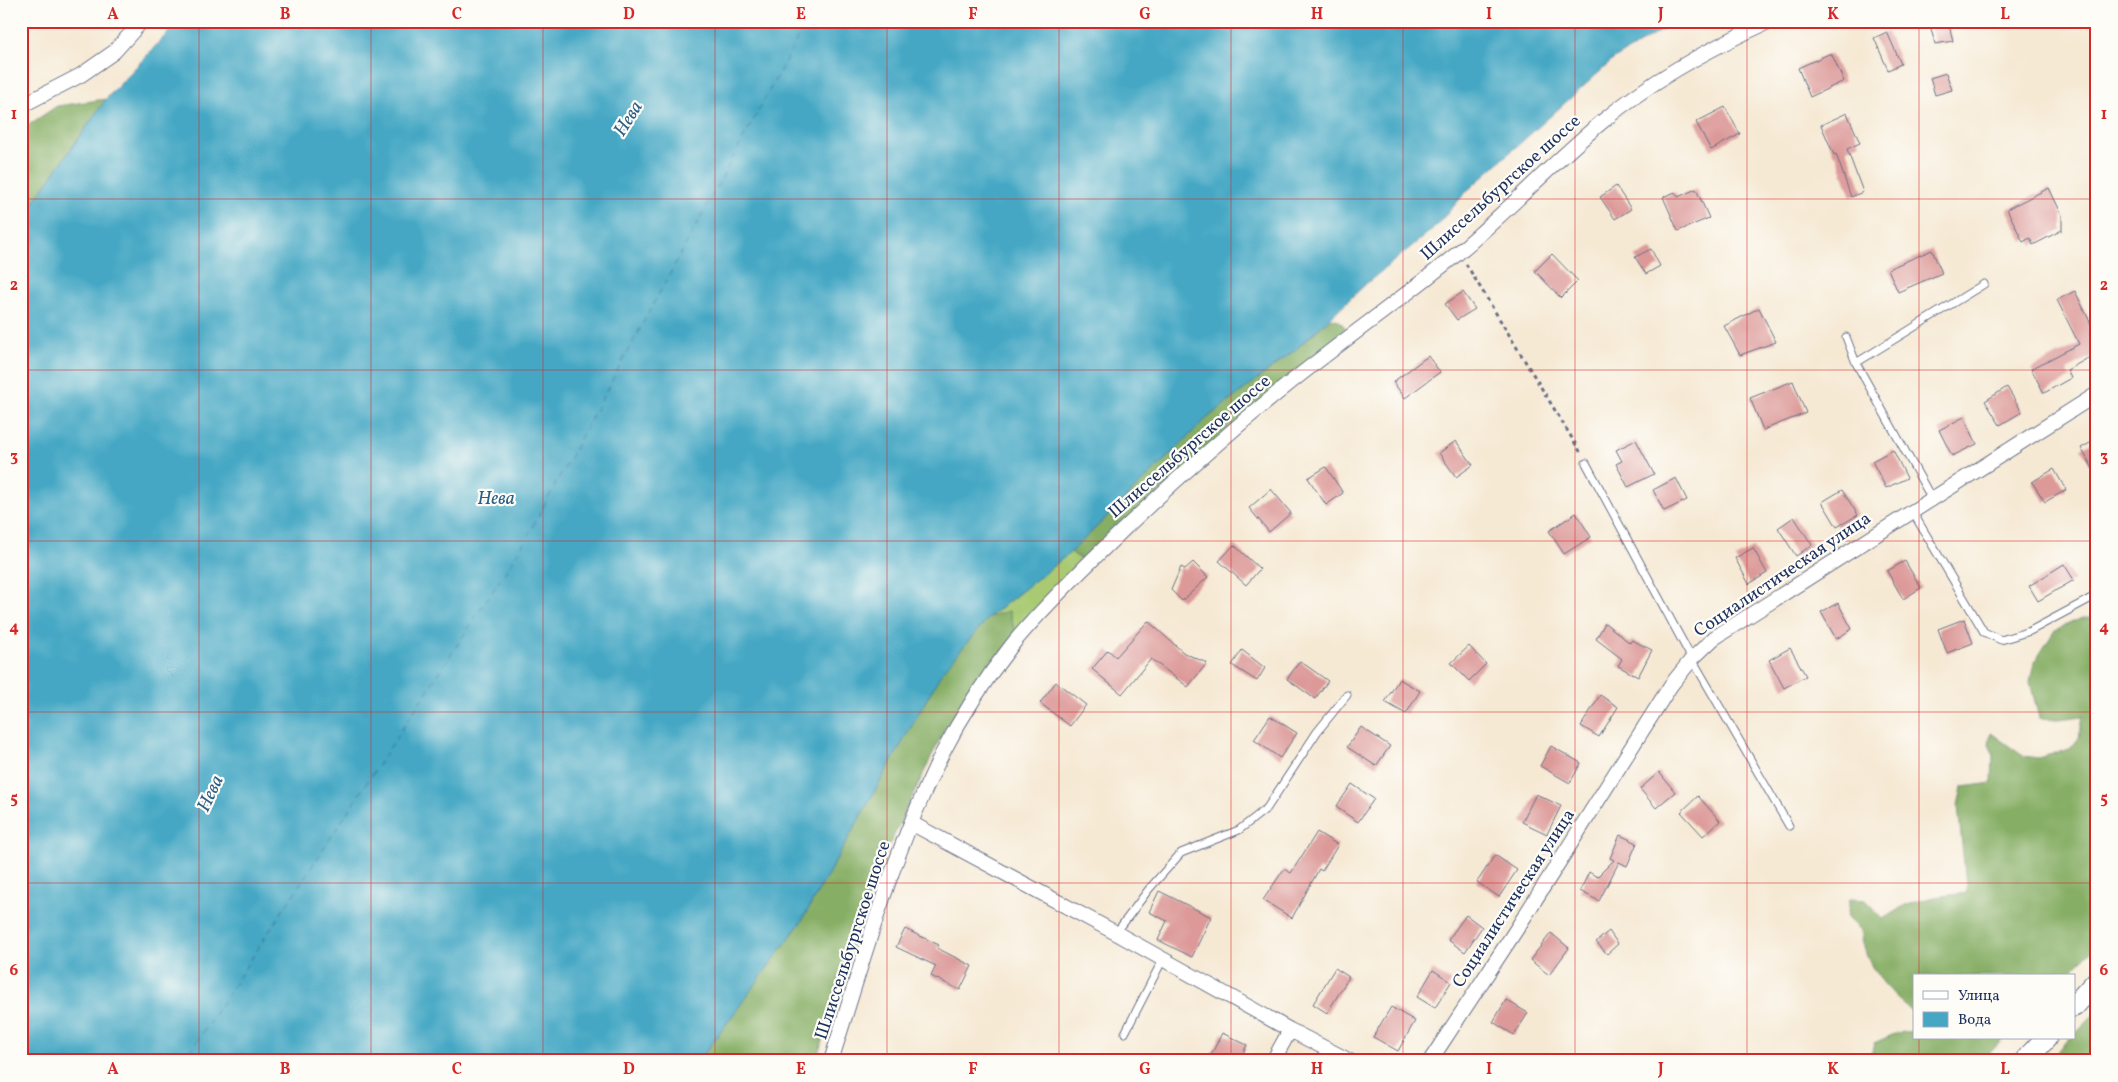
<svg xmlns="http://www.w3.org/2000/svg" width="2118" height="1082" font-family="Vollkorn,serif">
<rect width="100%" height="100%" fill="#fdfcf7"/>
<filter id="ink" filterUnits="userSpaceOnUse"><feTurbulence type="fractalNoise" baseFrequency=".02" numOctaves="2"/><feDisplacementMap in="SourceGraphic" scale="10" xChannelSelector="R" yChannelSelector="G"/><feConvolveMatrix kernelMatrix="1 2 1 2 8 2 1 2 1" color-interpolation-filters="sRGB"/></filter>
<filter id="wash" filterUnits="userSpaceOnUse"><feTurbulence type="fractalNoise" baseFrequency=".0096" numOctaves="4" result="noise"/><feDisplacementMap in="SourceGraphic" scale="20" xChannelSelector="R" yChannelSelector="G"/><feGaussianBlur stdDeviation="1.12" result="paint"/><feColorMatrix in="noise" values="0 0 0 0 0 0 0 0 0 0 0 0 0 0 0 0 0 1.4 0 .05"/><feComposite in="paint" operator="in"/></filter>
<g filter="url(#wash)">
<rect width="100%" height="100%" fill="#f6e9d4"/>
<path fill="#a9ca73" stroke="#627c68" d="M 1071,552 L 1081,559 L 1031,621 L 1016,635 L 989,617 Z"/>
<path fill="#86ae65" stroke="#506e62" d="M 106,99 L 21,220 L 21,130 L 57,106 Z
M 1331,318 L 1338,320 L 1346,328 L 1313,361 L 1101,543 L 1081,559 L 1071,552 L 1207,418 L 1295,350 Z
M 1009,611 L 1016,635 L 945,728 L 879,867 L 832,1000 L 817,1061 L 699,1061 L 801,922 L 942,672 L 989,617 Z
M 2082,618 L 2097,618 L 2097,945 L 2066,976 L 1914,976 L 1914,1014 C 1887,987 1865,971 1861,930 L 1847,917 L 1850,899 L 1865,900 L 1883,919 L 1907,904 L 1934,897 L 1967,893 L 1958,806 L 1962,787 L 1992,783 L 1993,754 L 1989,744 L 1991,733 L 2023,756 L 2038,758 L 2070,749 L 2079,738 L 2083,716 L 2058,719 L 2039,718 L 2030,682 L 2034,663 L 2055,630 Z
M 2097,1011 L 2097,1061 L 2049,1061 L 2070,1038 L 2074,1038 L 2074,1034 Z
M 1914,1031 L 1914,1038 L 2004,1038 L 1982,1061 L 1870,1061 L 1874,1043 L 1897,1033 Z"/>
<path fill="#45a7c4" stroke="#306b91" d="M 179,21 L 1677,21 L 1614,59 L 1468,190 L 1434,228 L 1367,283 L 1295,350 L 1207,418 L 1071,552 L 989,617 L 942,672 L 801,922 L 699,1061 L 21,1061 L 21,220 L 106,99 Z"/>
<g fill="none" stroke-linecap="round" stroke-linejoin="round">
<path stroke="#2c5f87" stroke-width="1" stroke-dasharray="6 5" stroke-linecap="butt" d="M 184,1061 L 521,548 L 807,21"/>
</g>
<g id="blocks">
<path fill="#dc9998" d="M 1929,21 L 1948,21 L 1953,41 L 1935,44 Z
M 1887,32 L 1901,64 L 1888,70 L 1874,38 Z
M 1831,53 L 1844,81 L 1810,97 L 1798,68 Z
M 1946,73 L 1952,90 L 1935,95 L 1930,78 Z
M 1725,107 L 1740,134 L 1711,150 L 1696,122 Z
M 1847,113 L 1860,143 L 1847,149 L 1863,192 L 1851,197 L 1836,154 L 1834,155 L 1821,125 Z
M 1616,186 L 1631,209 L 1615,219 L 1600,197 Z
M 2049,188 L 2062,215 L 2062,230 L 2033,245 L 2030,238 L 2023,242 L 2007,209 Z
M 1696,189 L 1709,218 L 1678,231 L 1663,197 L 1675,192 L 1678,197 Z
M 1651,249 L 1660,266 L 1646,274 L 1635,257 Z
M 1932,250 L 1942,273 L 1898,292 L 1888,269 Z
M 1552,254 L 1578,281 L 1561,298 L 1535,271 Z
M 2075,291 L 2097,336 L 2097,353 L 2067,370 L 2071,378 L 2044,393 L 2031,369 L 2079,344 L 2057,300 Z
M 1463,292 L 1475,309 L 1457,320 L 1445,304 Z
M 1759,308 L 1776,342 L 1740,355 L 1724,326 Z
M 1428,356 L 1440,372 L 1405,398 L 1393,382 Z
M 1793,381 L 1806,413 L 1763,430 L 1750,398 Z
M 2007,387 L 2022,412 L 2000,425 L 1985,401 Z
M 1964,417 L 1977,444 L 1952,456 L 1939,430 Z
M 2097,439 L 2097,476 L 2081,448 Z
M 1636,440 L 1654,474 L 1628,487 L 1616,464 L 1622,461 L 1616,450 Z
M 1456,441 L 1473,465 L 1456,477 L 1439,453 Z
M 1893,450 L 1907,478 L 1886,488 L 1872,461 Z
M 1326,467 L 1343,493 L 1326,505 L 1308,478 Z
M 2054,469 L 2066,490 L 2045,502 L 2032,482 Z
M 1676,478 L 1687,500 L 1664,511 L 1653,490 Z
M 1271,489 L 1291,513 L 1269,532 L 1249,508 Z
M 1842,490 L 1858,515 L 1837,527 L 1822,502 Z
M 1576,513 L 1591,537 L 1564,554 L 1549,531 Z
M 1794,517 L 1812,545 L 1796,556 L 1778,528 Z
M 1234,545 L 1260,569 L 1246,585 L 1219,561 Z
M 1753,548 L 1767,573 L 1749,584 L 1735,558 Z
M 1905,561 L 1921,588 L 1903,599 L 1887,571 Z
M 1193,562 L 1208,577 L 1182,601 L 1171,590 L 1181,567 L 1185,569 Z
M 2064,564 L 2074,580 L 2038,601 L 2029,586 Z
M 1838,603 L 1852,629 L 1836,639 L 1821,612 Z
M 1964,619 L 1973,643 L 1947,653 L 1938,629 Z
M 1148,621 L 1184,653 L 1207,663 L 1188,687 L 1151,659 L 1122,694 L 1092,669 L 1108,650 L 1116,657 Z
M 1605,623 L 1630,643 L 1632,640 L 1652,650 L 1638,677 L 1618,666 L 1622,659 L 1596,639 Z
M 1469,646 L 1486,664 L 1469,681 L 1451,663 Z
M 1790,648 L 1806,676 L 1784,688 L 1769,660 Z
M 1242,650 L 1265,668 L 1257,681 L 1232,665 Z
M 1300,661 L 1328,681 L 1315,699 L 1287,679 Z
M 1399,679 L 1420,691 L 1406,714 L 1385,702 Z
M 1056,682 L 1086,705 L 1070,726 L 1040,703 Z
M 1600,695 L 1618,707 L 1599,737 L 1581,726 Z
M 1270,716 L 1297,733 L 1280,758 L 1254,740 Z
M 1361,727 L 1390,746 L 1376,766 L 1347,747 Z
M 1551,746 L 1581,763 L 1570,783 L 1540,766 Z
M 1659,772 L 1675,792 L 1656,808 L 1640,789 Z
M 1352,784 L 1374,799 L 1358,822 L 1336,807 Z
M 1536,794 L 1561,806 L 1547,834 L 1522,822 Z
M 1698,796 L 1720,821 L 1703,836 L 1681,812 Z
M 1317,832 L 1338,845 L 1322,871 L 1319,869 L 1292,918 L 1263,900 L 1284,869 L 1291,873 Z
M 1620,835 L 1637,843 L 1627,866 L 1619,862 L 1599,901 L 1580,891 L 1589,872 L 1597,877 L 1614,860 L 1610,858 Z
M 1495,855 L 1517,870 L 1499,897 L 1477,882 Z
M 1159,891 L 1211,917 L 1192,957 L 1158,940 L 1167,921 L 1149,912 Z
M 1466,915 L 1482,927 L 1465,952 L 1448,940 Z
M 905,929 L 939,945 L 937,948 L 972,966 L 960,990 L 931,976 L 936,966 L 896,947 Z
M 1609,931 L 1618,944 L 1607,954 L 1596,942 Z
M 1551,933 L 1569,948 L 1549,975 L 1530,960 Z
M 1335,968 L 1349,977 L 1327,1013 L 1313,1004 Z
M 1433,970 L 1451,982 L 1435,1008 L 1417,997 Z
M 1506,1000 L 1528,1013 L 1514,1035 L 1493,1022 Z
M 1391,1007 L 1415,1021 L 1398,1051 L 1373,1037 Z
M 1222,1033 L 1247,1045 L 1239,1061 L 1208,1061 Z"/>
</g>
</g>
<g filter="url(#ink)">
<use href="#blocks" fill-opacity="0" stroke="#687087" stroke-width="1"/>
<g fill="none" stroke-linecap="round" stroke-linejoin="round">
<defs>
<path id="lane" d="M 1846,337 L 1856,363 L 1932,499
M 1856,363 L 1984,284
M 1586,463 L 1692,659 L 1789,826
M 1912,511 L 1984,632 L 2001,640 L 2030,631 L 2097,595
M 1116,933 L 1149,889 L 1181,853 L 1239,830 L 1267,808 L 1317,732 L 1347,695
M 1125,1033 L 1163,959"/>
<path id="street" d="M 21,106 L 81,75 L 114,52 L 142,21
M 911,823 L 1116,933 L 1290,1030 L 1350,1061
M 831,1061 C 864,957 893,852 942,754 C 961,717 986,678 1012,645 C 1036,615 1065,587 1092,560 C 1154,499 1218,441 1286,386 C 1342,341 1402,299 1458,253 C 1508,211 1552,163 1603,121 C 1653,79 1710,48 1770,21
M 1273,1061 L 1290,1030
M 1430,1061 L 1516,930 L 1671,685 L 1692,659 L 1714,638 L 2097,394"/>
<path id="primary" d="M 2074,1006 L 2097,981
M 2025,1061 L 2046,1038"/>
</defs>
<use href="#lane" stroke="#687087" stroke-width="9"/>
<use href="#street" stroke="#687087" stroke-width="16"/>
<use href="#primary" stroke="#687087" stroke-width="23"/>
<path stroke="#687087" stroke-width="3" stroke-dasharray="4 4" stroke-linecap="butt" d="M 1466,264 L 1581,453"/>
<use href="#lane" stroke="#fff" stroke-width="7"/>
<use href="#street" stroke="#fff" stroke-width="14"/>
<use href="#primary" stroke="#fff" stroke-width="21"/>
</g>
</g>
<path fill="none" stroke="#d62828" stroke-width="1" stroke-opacity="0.55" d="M 199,21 L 199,1061M 371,21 L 371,1061M 543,21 L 543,1061M 715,21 L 715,1061M 887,21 L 887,1061M 1059,21 L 1059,1061M 1231,21 L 1231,1061M 1403,21 L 1403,1061M 1575,21 L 1575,1061M 1747,21 L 1747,1061M 1919,21 L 1919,976M 21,199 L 2097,199M 21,370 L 2097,370M 21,541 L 2097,541M 21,712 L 2097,712M 21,883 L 2097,883M 1919,1038 L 1919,1061"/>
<g text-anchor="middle" stroke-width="4.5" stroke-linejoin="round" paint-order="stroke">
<g font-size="18" fill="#1b2f5e" stroke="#fdfcf7">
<text transform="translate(1500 187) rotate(-42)" y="6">Шлиссельбургское шоссе</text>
<text transform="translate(1189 446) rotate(-41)" y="6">Шлиссельбургское шоссе</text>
<text transform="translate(1782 574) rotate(-34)" y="6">Социалистическая улица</text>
<text transform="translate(1513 898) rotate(-57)" y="6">Социалистическая улица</text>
<text transform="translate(852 940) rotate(-72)" y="6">Шлиссельбургское шоссе</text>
</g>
<g font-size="19" font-style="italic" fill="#2c5f87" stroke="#fdfcf7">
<text transform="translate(627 118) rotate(-58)" y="7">Нева</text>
<text x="496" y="504">Нева</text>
<text transform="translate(209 793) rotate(-65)" y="7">Нева</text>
</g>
</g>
<rect width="2118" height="1082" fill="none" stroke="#fdfcf7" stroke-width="55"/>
<rect x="1913" y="974" width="162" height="65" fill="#fdfcf7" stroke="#a3aaba"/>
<rect x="1923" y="991" width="25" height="8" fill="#ffffff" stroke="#a3aaba"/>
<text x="1958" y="1000" font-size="15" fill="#1b2f5e">Улица</text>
<rect x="1923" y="1012" width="25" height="15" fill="#45a7c4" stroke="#a3aaba"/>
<text x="1958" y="1024" font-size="15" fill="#1b2f5e">Вода</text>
<rect x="28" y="28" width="2062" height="1026" fill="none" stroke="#d62828" stroke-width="2"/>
<g font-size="16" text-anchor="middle" font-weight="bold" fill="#d62828">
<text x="113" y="19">A</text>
<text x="285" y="19">B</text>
<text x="457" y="19">C</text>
<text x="629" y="19">D</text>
<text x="801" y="19">E</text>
<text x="973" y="19">F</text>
<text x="1145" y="19">G</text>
<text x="1317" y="19">H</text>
<text x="1489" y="19">I</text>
<text x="1661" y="19">J</text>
<text x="1833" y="19">K</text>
<text x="2005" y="19">L</text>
<text x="14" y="119">1</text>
<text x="2104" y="119">1</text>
<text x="14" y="290">2</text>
<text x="2104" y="290">2</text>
<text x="14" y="461">3</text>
<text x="2104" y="461">3</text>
<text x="14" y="632">4</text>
<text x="2104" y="632">4</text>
<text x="14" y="803">5</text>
<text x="2104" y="803">5</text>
<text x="14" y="975">6</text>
<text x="2104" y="975">6</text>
<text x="113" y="1074">A</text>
<text x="285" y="1074">B</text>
<text x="457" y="1074">C</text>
<text x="629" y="1074">D</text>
<text x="801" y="1074">E</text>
<text x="973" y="1074">F</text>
<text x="1145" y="1074">G</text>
<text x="1317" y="1074">H</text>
<text x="1489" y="1074">I</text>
<text x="1661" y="1074">J</text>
<text x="1833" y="1074">K</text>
<text x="2005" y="1074">L</text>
</g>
</svg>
